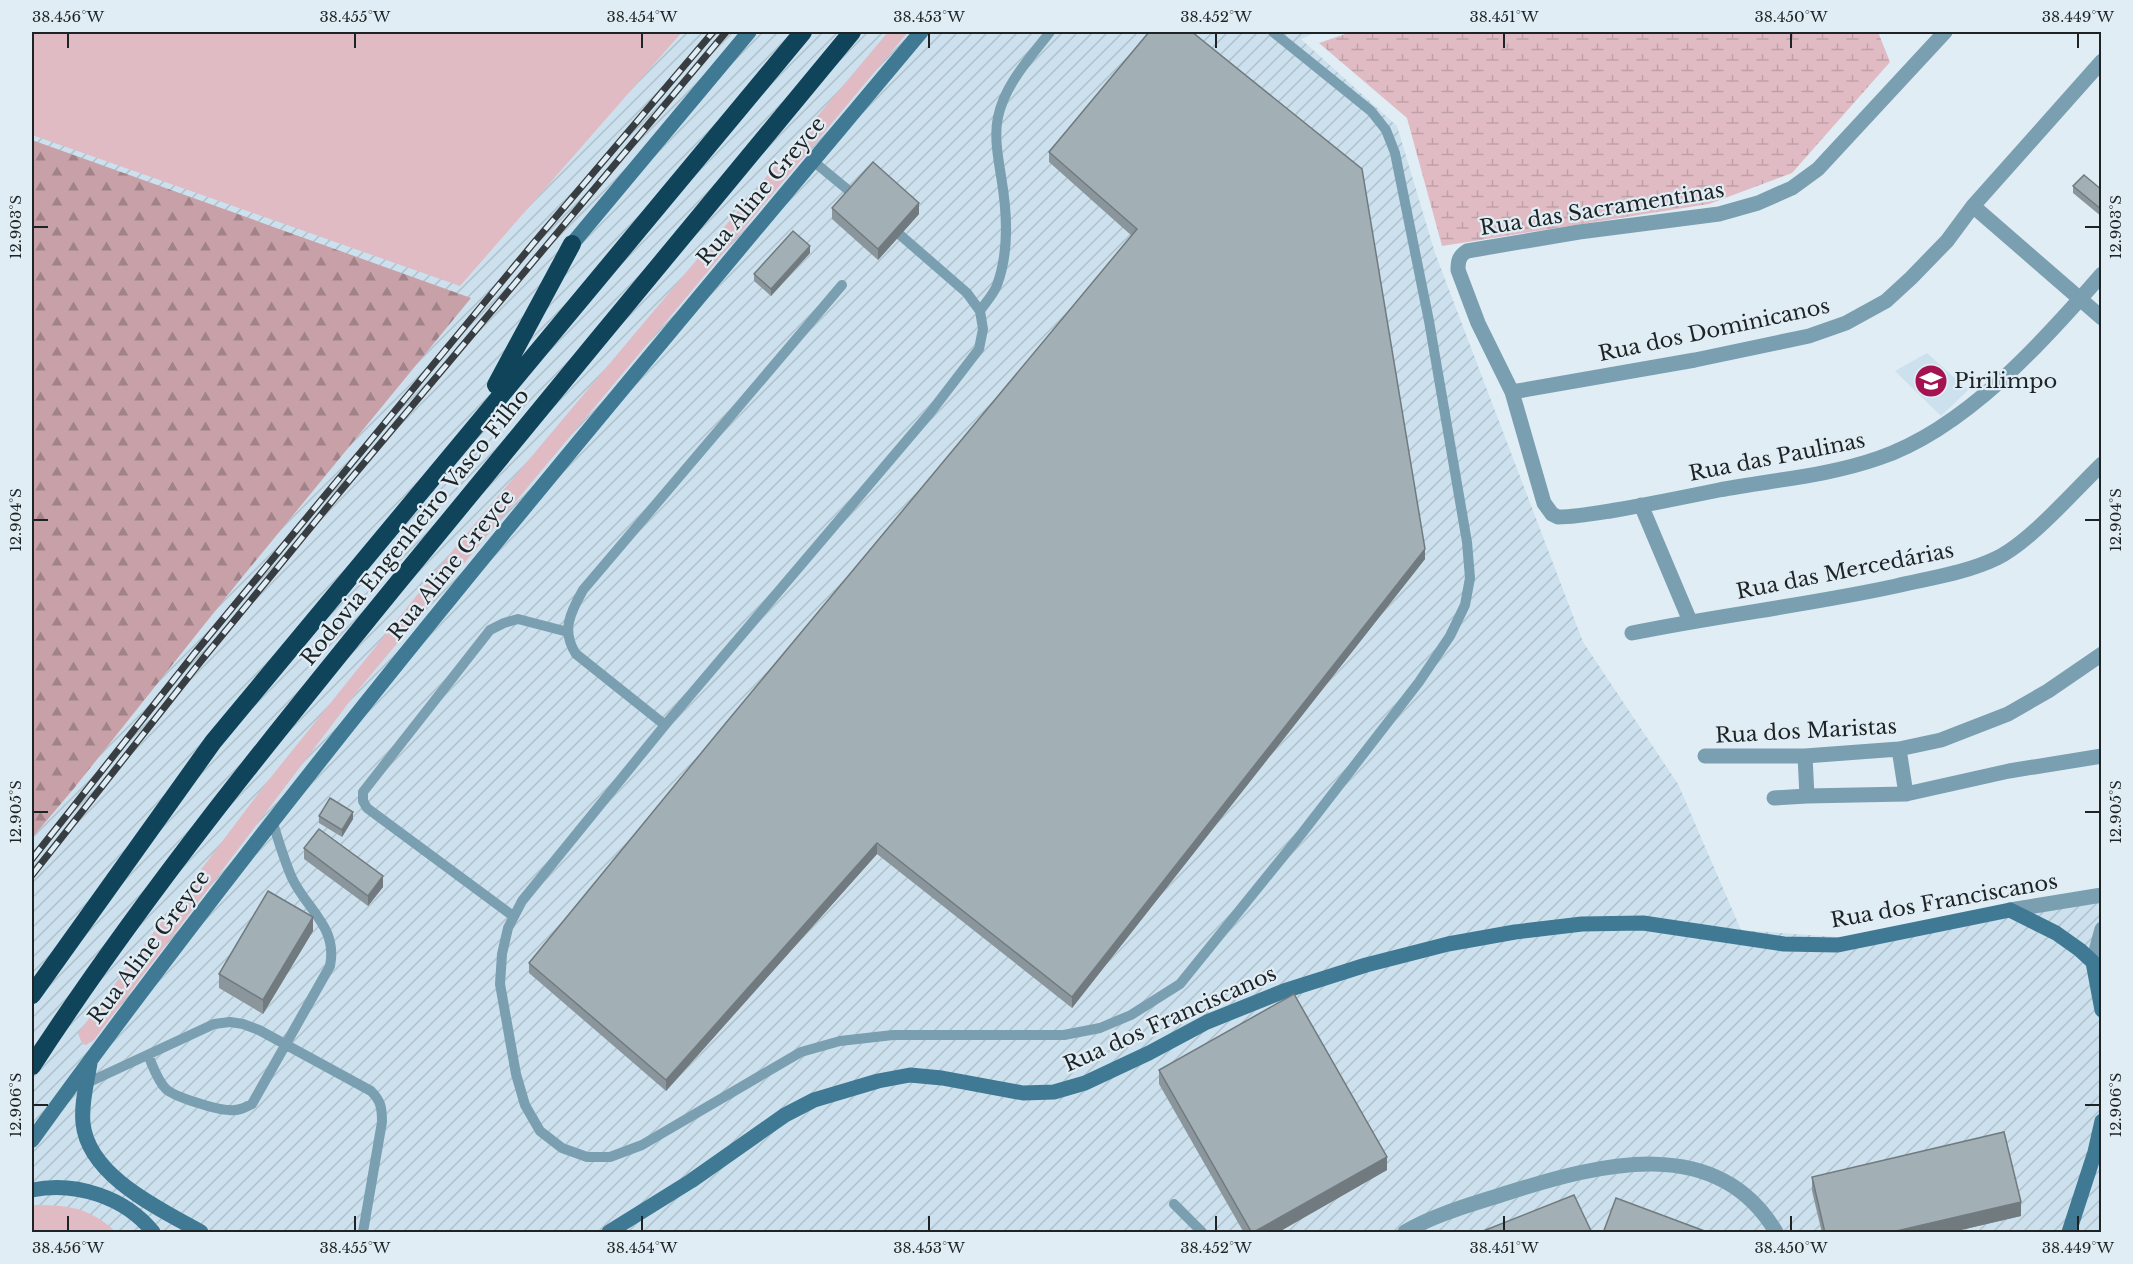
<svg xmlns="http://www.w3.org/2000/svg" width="2133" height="1264" font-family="'Libre Baskerville',serif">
<defs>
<pattern id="industrial-furrows" width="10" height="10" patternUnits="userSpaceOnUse" patternTransform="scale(1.5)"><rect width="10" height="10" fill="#cce1ed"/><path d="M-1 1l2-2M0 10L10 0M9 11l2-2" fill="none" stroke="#afc1cb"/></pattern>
<pattern id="forest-firs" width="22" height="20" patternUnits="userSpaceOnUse" patternTransform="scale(1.5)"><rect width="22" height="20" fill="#c7a0a8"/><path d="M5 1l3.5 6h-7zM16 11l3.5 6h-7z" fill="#a18289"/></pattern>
<pattern id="wetland-marsh" width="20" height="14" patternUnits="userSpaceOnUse" patternTransform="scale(1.5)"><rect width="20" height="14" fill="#e0bbc3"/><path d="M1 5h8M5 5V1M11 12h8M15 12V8" fill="none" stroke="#c0a0a7"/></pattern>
</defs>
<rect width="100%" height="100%" fill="#e0edf4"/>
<path fill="#cce1ed" d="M 1927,353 L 1968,390 L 1941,416 L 1895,371 Z"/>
<path fill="url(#industrial-furrows)" d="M 32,32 L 1317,32 L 1301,39 L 1397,126 L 1435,253 L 1583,642 L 1678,784 L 1741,930 L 1838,937 L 2016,913 L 2101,899 L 2101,1232 L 32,1232 Z"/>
<path fill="#e0bbc3" d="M 32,32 L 682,32 L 460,286 L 32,135 Z
M 888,32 L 908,32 L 359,689 L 94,1040 L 86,1045 L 82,1044 L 78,1033 L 267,782 L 458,544 Z
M 35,1205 C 70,1205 90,1208 116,1232 L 32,1232 L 32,1206 Z"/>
<path fill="url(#forest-firs)" d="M 32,140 L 471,298 L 235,586 L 75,787 L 32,838 Z"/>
<path fill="url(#wetland-marsh)" d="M 1351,32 L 1878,32 L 1890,62 L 1792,173 L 1709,204 L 1442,246 L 1407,118 L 1319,43 Z"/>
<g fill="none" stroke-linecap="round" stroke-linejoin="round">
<path stroke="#7a9fb1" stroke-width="10" d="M 813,161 L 859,199
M 891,227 L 967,293 L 980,311 L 983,329 L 979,349 L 930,413 L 665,725 L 522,901 L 508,928 L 502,954 L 500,984 L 516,1074 L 525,1105 L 540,1131 L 562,1148 L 587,1157 L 610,1157 L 642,1145 L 801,1052 L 840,1041 L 893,1035 L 1064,1035 L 1100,1028 L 1131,1015 L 1180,984 L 1303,832 L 1419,682 L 1450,636 L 1465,605 L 1470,578 L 1467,542 L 1429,321 L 1395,153 L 1386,130 L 1371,111 L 1273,32
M 980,311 C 985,303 994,294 997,285 C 1010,250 1007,211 1001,176 C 998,157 994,136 998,117 C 1005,84 1030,58 1050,32
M 665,725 L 576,654 C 561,631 570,613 583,590 L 842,285
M 513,916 L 367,808 L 363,801 L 363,792 L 490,630 L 504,623 L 518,619 L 568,632
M 148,1055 C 153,1066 157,1080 166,1089 C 174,1097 218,1110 229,1110 C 238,1111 244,1108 252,1104 L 330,966 C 338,927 307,910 292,878 C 284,860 278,839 272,820
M 87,1083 L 214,1024 L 230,1022 L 243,1024 L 259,1030 L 371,1091 C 381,1101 382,1108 382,1122 L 363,1232
M 1174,1204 L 1202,1232"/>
<path stroke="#7a9fb1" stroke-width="15" d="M 1945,32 L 1818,169 L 1792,188 L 1758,203 L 1719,214 L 1579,232 L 1467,251 C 1459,256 1458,261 1458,270 L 1478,323 L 1512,392 L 1544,503 L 1552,514 L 1558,517 C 1577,517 1597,513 1616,510 C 1650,504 1685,497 1719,490 C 1772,480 1828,476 1879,458 C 1965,429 2043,342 2102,274
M 1973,206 L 2102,318
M 1512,392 L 1695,360 L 1809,336 L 1846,323 L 1886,301 L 1911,278 L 1947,241 L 1973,206 L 2102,61
M 1641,505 L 1690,621
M 1632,633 C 1720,615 1809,605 1896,586 C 1930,578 1966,573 1997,558 C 2031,541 2074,491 2102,464
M 1899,749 L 1906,794
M 1705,756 L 1805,756 L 1899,749 L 1941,740 L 2008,714 L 2048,691 L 2102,654
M 1805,756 L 1807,796
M 1774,798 L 1807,796 L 1906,794 L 2009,771 L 2102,756"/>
<path stroke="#7a9fb1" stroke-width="15" d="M 2010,910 L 2102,895
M 2093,962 L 2102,929
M 1405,1232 C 1435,1214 1473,1204 1507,1193 C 1599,1164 1717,1132 1776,1232"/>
<path stroke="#407994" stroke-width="15" d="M 572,244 L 749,32
M 90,1063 C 87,1083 81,1103 83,1123 C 88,1176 160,1209 201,1232
M 32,1140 C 310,756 617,395 921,32
M 32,1190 C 75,1181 125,1197 153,1232
M 609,1232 L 691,1181 L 785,1115 L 814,1100 L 878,1081 L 910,1075 L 942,1078 L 1023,1093 L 1054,1092 L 1085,1083 L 1149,1053 L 1207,1022 L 1284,991 L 1366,965 L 1448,944 L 1515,932 L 1582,924 L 1643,923 L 1784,944 L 1838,945 L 2010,910 L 2056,933 L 2080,950 L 2093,962 L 2102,1010
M 2069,1232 L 2095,1152 L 2102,1121"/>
<path stroke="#10445a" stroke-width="18" d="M 496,385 L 572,244
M 32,995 L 213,742 L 803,32
M 32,1066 C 142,897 269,741 396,585 C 547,400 700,216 852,32"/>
<defs>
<path id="rail" d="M 32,859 L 194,654 L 532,245 L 713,32
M 32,875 L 201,661 L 338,494 L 726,32"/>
</defs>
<use href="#rail" stroke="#373d41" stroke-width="7"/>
<use href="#rail" stroke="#e0edf4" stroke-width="4.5" stroke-dasharray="14" stroke-linecap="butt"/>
</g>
<path fill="#8b969c" d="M 1149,32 L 1425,559 L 1072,1008 L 877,854 L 666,1091 L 529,973 L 529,963 L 1132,236 L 1049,162 L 1049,152 Z
M 2073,186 L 2102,190 L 2102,217 L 2073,193 Z
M 832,208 L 919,214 L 878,260 L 832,219 Z
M 810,253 L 771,296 L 754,281 L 754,274 Z
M 319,816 L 353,819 L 342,837 L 319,823 Z
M 304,848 L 383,887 L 368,906 L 304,859 Z
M 313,931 L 263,1014 L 219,988 L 219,974 Z
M 1159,1070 L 1387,1170 L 1277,1233 L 1244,1233 L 1159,1084 Z
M 1812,1177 L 2021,1216 L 1948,1233 L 1822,1233 L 1812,1191 Z"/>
<path fill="#717a7f" d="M 919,203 L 919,214 L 878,260 L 878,249 Z
M 810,246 L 810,253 L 771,296 L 771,289 Z
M 1425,549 L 1425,559 L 1072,1008 L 1072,997 Z
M 353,812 L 353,819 L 342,837 L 342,830 Z
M 877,843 L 877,854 L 666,1091 L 666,1080 Z
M 383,876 L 383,887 L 368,906 L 368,896 Z
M 313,917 L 313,931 L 263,1014 L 263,1000 Z
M 1387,1157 L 1387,1170 L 1277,1233 L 1253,1233 Z
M 2021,1202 L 2021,1216 L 1948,1233 L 1888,1233 Z"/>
<path fill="#a2afb5" stroke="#717a7f" stroke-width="1.5" d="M 1149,32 L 1192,32 L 1362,169 L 1425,549 L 1072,997 L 877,843 L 666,1080 L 529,963 L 725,724 L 1137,229 L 1049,152 Z
M 873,162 L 919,203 L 878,249 L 832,208 Z
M 2084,175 L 2102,190 L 2102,210 L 2073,186 Z
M 793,231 L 810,246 L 771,289 L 754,274 Z
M 330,798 L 353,812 L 342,830 L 319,816 Z
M 319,829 L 383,876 L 368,896 L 304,848 Z
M 268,891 L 313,917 L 263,1000 L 219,974 Z
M 1294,994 L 1387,1157 L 1252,1233 L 1159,1070 Z
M 2004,1132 L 2021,1202 L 1888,1233 L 1825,1233 L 1812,1177 Z
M 1574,1195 L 1592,1233 L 1478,1233 Z
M 1616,1198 L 1710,1233 L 1603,1233 Z"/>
<path fill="none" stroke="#1e2326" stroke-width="2" d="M 68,33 L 68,48M 355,33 L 355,48M 642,33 L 642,48M 929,33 L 929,48M 1216,33 L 1216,48M 1504,33 L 1504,48M 1791,33 L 1791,48M 2078,33 L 2078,48M 33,227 L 48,227M 2085,227 L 2100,227M 33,520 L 48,520M 2085,520 L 2100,520M 33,812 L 48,812M 2085,812 L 2100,812M 33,1105 L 48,1105M 2085,1105 L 2100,1105M 68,1216 L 68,1231M 355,1216 L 355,1231M 642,1216 L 642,1231M 929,1216 L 929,1231M 1216,1216 L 1216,1231M 1504,1216 L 1504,1231M 1791,1216 L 1791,1231M 2078,1216 L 2078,1231"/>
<defs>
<symbol id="school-disc" viewBox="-11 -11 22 22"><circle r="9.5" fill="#a51250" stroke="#e0edf4"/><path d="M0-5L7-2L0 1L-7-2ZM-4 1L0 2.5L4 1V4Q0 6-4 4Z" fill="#fff"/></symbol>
</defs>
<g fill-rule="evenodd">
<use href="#school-disc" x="1912" y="362" width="38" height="38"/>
</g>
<g text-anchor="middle" stroke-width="4.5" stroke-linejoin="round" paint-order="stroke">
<g font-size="21" fill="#1e2326" stroke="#e0edf4">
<text transform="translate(761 191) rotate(-50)" y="7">Rua Aline Greyce</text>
<text transform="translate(1602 209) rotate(-9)" y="7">Rua das Sacramentinas</text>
<text transform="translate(1714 330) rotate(-12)" y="7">Rua dos Dominicanos</text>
<text transform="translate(1777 457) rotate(-11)" y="7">Rua das Paulinas</text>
<text transform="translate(415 527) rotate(-51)" y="7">Rodovia Engenheiro Vasco Filho</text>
<text transform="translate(451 565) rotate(-51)" y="7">Rua Aline Greyce</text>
<text transform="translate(1845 571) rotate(-11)" y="7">Rua das Mercedárias</text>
<text transform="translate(1806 731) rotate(-3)" y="7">Rua dos Maristas</text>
<text transform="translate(1944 901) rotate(-10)" y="7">Rua dos Franciscanos</text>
<text transform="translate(149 947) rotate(-53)" y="7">Rua Aline Greyce</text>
<text transform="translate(1170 1019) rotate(-24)" y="7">Rua dos Franciscanos</text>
</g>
<g font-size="21" fill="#1e2326" stroke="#e0edf4" text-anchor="start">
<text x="1954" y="388">Pirilimpo</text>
</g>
</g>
<rect width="2133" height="1264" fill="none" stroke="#e0edf4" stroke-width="66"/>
<rect x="33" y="33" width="2067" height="1198" fill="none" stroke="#1e2326" stroke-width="2"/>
<g font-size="15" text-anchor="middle" fill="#1e2326">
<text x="68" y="22">38.456°W</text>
<text x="355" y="22">38.455°W</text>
<text x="642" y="22">38.454°W</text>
<text x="929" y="22">38.453°W</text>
<text x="1216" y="22">38.452°W</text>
<text x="1504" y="22">38.451°W</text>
<text x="1791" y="22">38.450°W</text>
<text x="2078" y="22">38.449°W</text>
<text transform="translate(16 227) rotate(-90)" y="5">12.903°S</text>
<text transform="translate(2116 227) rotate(-90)" y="5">12.903°S</text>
<text transform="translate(16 520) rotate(-90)" y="5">12.904°S</text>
<text transform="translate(2116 520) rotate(-90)" y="5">12.904°S</text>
<text transform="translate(16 812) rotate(-90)" y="5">12.905°S</text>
<text transform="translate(2116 812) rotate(-90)" y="5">12.905°S</text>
<text transform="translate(16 1105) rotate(-90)" y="5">12.906°S</text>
<text transform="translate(2116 1105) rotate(-90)" y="5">12.906°S</text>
<text x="68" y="1253">38.456°W</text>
<text x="355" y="1253">38.455°W</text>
<text x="642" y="1253">38.454°W</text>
<text x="929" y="1253">38.453°W</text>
<text x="1216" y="1253">38.452°W</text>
<text x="1504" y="1253">38.451°W</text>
<text x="1791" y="1253">38.450°W</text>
<text x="2078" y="1253">38.449°W</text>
</g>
</svg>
